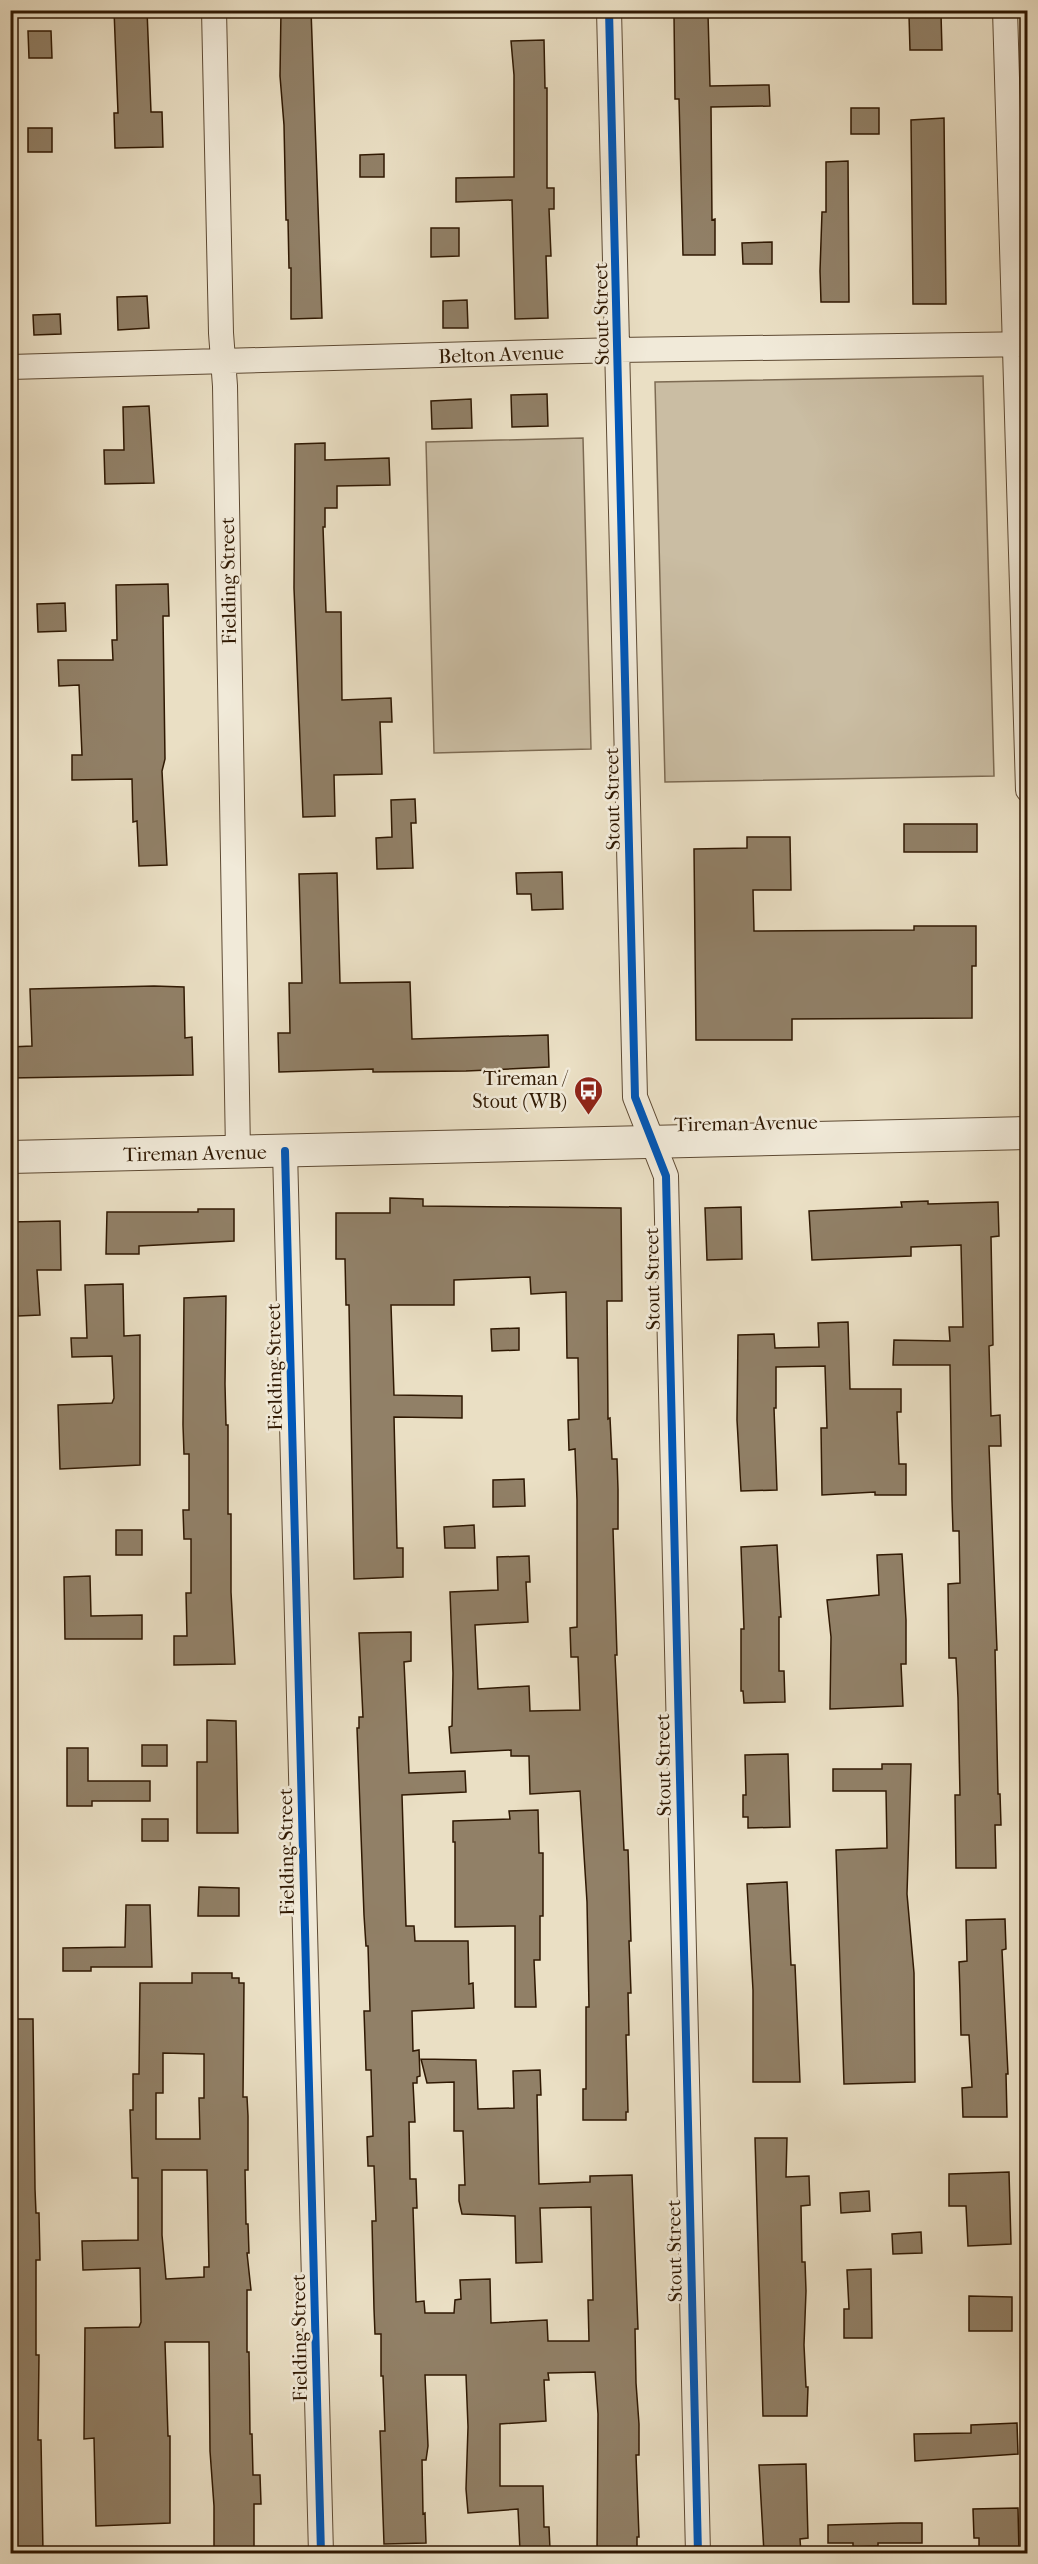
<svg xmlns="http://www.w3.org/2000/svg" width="1038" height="2564" font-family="'IM FELL French Canon',serif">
<rect width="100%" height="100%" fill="#eadfc4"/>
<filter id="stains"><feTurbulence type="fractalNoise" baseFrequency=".00333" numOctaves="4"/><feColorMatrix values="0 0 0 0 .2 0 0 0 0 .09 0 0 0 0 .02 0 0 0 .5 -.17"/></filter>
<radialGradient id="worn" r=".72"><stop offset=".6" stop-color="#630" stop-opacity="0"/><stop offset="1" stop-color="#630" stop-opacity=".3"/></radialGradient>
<path fill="#cabda3" stroke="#7d6b53" stroke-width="1.5" d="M 983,376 L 994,776 L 665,782 L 655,382 Z
M 583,438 L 591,749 L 434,753 L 426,442 Z"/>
<path fill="#918067" stroke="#301903" stroke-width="1.5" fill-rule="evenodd" d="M 114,10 L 147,10 L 151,112 L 162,112 L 163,147 L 115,148 L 114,113 L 118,113 Z
M 281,10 L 311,10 L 322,318 L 291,319 L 291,268 L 289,268 L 288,220 L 286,220 L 284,125 L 280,76 Z
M 708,14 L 710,86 L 769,85 L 770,106 L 711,107 L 712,220 L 715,219 L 715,255 L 683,255 L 679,99 L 675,99 L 674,15 Z
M 941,14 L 942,50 L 910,50 L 909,15 Z
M 28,31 L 51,31 L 52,58 L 29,58 Z
M 544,40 L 545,88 L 547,88 L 547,188 L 554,188 L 554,209 L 549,209 L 551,256 L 546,256 L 548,318 L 515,319 L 512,200 L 456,202 L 456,178 L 514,177 L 514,75 L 511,41 Z
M 851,108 L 879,108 L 879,134 L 851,134 Z
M 944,118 L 946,304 L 913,304 L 911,120 Z
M 28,128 L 52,128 L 52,152 L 28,152 Z
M 384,154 L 384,177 L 360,177 L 360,155 Z
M 848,161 L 849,302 L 821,302 L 820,271 L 822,212 L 826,212 L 826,162 Z
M 431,228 L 459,228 L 459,256 L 431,257 Z
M 772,242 L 772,264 L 743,264 L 742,243 Z
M 147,296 L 149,328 L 118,330 L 117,297 Z
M 467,300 L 468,328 L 443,328 L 443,301 Z
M 60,314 L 61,334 L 34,335 L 33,315 Z
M 547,394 L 548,426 L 512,427 L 511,395 Z
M 471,399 L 472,428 L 432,429 L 431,401 Z
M 149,406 L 154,483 L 105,484 L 104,450 L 124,450 L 123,407 Z
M 325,443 L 325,460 L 389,458 L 390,485 L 337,486 L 337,508 L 325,508 L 325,527 L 323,527 L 326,612 L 341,612 L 342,700 L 391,698 L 392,722 L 380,722 L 382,774 L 334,775 L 335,816 L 303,817 L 294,588 L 295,444 Z
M 168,584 L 169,616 L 163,616 L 165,759 L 162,771 L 167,865 L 139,866 L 137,821 L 133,822 L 132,779 L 72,780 L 72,755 L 82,755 L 79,685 L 59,686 L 58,660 L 113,660 L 112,640 L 117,640 L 116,585 Z
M 65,603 L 66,631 L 38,632 L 37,604 Z
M 415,799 L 416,823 L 411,823 L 413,868 L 377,869 L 376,838 L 392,837 L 391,800 Z
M 904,824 L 977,824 L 977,852 L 904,852 Z
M 747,837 L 790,837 L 791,890 L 753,890 L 754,931 L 914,930 L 914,926 L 976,926 L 976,966 L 972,966 L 972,1018 L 792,1019 L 792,1040 L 696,1040 L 694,849 L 747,848 Z
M 562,872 L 563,909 L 532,910 L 531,894 L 517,894 L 516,873 Z
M 337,873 L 340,983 L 410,982 L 412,1039 L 548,1035 L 549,1067 L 466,1071 L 373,1072 L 373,1069 L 279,1072 L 278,1033 L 290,1033 L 289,983 L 302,983 L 299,874 Z
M 154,986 L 184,987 L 185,1038 L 192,1037 L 193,1075 L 10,1078 L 10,1047 L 32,1046 L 30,989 Z
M 390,1198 L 423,1199 L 423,1206 L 621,1208 L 622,1301 L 607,1301 L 608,1419 L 610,1418 L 612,1459 L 617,1459 L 618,1489 L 618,1529 L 613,1529 L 617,1655 L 615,1655 L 624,1850 L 628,1850 L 631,1941 L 629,1941 L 631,1993 L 628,1993 L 629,2035 L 626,2035 L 628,2112 L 626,2112 L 626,2120 L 583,2120 L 583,2089 L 586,2089 L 586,2007 L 589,2007 L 587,1902 L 580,1791 L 530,1794 L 529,1756 L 511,1756 L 511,1750 L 451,1753 L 449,1727 L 452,1726 L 453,1673 L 450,1592 L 498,1590 L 497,1557 L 529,1556 L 530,1582 L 526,1582 L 528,1622 L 475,1625 L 478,1689 L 529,1686 L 530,1711 L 580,1710 L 578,1657 L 571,1657 L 570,1628 L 577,1627 L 577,1500 L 575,1449 L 569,1450 L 568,1420 L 579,1419 L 578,1358 L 567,1358 L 566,1292 L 531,1294 L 530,1277 L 454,1280 L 454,1305 L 391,1305 L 394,1395 L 462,1396 L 462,1418 L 394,1417 L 397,1548 L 403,1548 L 403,1577 L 354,1579 L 349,1305 L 346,1305 L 345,1259 L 336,1259 L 336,1213 L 390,1213 Z
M 928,1201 L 928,1204 L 998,1202 L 999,1236 L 991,1237 L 993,1345 L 989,1346 L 991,1416 L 1000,1415 L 1001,1446 L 989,1446 L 997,1650 L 995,1650 L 998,1794 L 1000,1794 L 1001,1825 L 995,1825 L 996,1868 L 956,1868 L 955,1795 L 960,1795 L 958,1698 L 956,1658 L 949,1658 L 948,1584 L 960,1583 L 959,1531 L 953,1531 L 952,1500 L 950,1365 L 893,1365 L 894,1340 L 950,1341 L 949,1327 L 963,1327 L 961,1245 L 911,1247 L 911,1256 L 812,1260 L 809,1211 L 902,1207 L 901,1202 Z
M 741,1207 L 742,1259 L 707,1260 L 705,1208 Z
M 198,1209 L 234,1209 L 234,1241 L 139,1246 L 139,1254 L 106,1254 L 107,1212 L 198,1212 Z
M 60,1221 L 61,1270 L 37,1270 L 40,1315 L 18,1316 L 15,1273 L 10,1273 L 10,1222 Z
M 123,1284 L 124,1336 L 140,1335 L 140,1465 L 60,1469 L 58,1405 L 112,1403 L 114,1398 L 112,1356 L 72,1357 L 71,1338 L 87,1338 L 85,1285 Z
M 226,1296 L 225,1384 L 226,1425 L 228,1425 L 228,1514 L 231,1514 L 231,1592 L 235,1664 L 174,1665 L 174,1636 L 187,1636 L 186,1593 L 191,1593 L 191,1539 L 184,1539 L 183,1510 L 189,1510 L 189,1454 L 184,1454 L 183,1425 L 184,1298 Z
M 848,1322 L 850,1389 L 901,1389 L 901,1412 L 897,1412 L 899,1464 L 906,1464 L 906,1495 L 875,1495 L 875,1492 L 822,1495 L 821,1428 L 827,1428 L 825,1366 L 776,1367 L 776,1408 L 774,1408 L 777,1490 L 741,1491 L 737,1420 L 738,1335 L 774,1334 L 775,1348 L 819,1347 L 818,1323 Z
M 519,1328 L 519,1350 L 492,1351 L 491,1329 Z
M 524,1479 L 525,1506 L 493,1507 L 493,1480 Z
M 474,1525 L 475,1548 L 445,1548 L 444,1527 Z
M 116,1530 L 142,1530 L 142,1555 L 116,1555 Z
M 777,1545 L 781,1617 L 779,1617 L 779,1671 L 784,1671 L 785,1702 L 744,1703 L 743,1691 L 741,1691 L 741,1629 L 744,1629 L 741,1547 Z
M 902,1554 L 906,1620 L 906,1664 L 901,1664 L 903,1706 L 830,1709 L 831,1637 L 827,1600 L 879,1595 L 877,1555 Z
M 90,1576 L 91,1616 L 142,1615 L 142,1639 L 65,1639 L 64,1577 Z
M 411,1632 L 411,1661 L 404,1662 L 409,1773 L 465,1771 L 466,1792 L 402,1795 L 406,1926 L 414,1926 L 415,1941 L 468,1941 L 469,1984 L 473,1983 L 474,2008 L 412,2011 L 413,2051 L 419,2050 L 420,2076 L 417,2077 L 417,2083 L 413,2083 L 415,2122 L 409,2122 L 410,2179 L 416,2179 L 417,2208 L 413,2208 L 416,2302 L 424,2301 L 425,2313 L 454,2313 L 455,2300 L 461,2299 L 460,2280 L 490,2279 L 491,2323 L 547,2320 L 548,2341 L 589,2341 L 588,2300 L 593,2300 L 591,2207 L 540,2208 L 542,2262 L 516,2263 L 515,2216 L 462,2214 L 459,2201 L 459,2185 L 465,2185 L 463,2131 L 454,2131 L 454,2082 L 427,2083 L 421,2059 L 476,2060 L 478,2109 L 514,2108 L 513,2071 L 540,2070 L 541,2095 L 537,2095 L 539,2184 L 590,2182 L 590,2176 L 632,2175 L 638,2329 L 635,2329 L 636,2383 L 639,2424 L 639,2455 L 636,2455 L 639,2537 L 637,2537 L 637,2553 L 597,2553 L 598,2414 L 595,2372 L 548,2373 L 549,2380 L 544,2380 L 546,2421 L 500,2424 L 500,2486 L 543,2486 L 544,2527 L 549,2527 L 550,2549 L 520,2551 L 518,2509 L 468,2513 L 466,2489 L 468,2427 L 466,2375 L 425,2375 L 428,2446 L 426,2460 L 422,2460 L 423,2514 L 425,2513 L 426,2543 L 384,2544 L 380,2431 L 385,2431 L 383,2376 L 381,2376 L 381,2334 L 375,2334 L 374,2309 L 372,2221 L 376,2221 L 374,2166 L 368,2166 L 367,2137 L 373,2136 L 371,2070 L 366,2070 L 364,2011 L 370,2011 L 368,1946 L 366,1946 L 364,1915 L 357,1728 L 359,1728 L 359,1717 L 363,1717 L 359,1633 Z
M 207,1720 L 236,1721 L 238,1833 L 197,1833 L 197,1762 L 207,1762 Z
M 142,1745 L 167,1745 L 167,1766 L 142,1766 Z
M 67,1748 L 88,1748 L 88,1781 L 150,1781 L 150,1801 L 92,1801 L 92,1806 L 67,1806 Z
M 788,1754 L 790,1827 L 748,1828 L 748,1817 L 743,1817 L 743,1795 L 746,1795 L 745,1755 Z
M 882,1764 L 911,1764 L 907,1894 L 914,1973 L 915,2082 L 844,2084 L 836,1850 L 887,1848 L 886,1791 L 833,1791 L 833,1769 L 882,1769 Z
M 538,1810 L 539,1853 L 543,1853 L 543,1916 L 540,1916 L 540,1960 L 534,1960 L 536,2007 L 515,2007 L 515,1926 L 455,1927 L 455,1842 L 453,1842 L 453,1821 L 510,1819 L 509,1811 Z
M 142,1819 L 168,1819 L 168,1841 L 142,1841 Z
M 787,1882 L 791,1965 L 795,1965 L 800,2082 L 753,2082 L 753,1990 L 747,1884 Z
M 199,1887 L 239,1888 L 239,1916 L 198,1916 Z
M 126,1905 L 150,1905 L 152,1967 L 91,1967 L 91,1971 L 63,1971 L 63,1948 L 125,1947 Z
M 1005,1919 L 1006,1949 L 1002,1950 L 1008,2074 L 1006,2074 L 1007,2117 L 963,2117 L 962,2088 L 972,2087 L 969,2035 L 961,2035 L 960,1993 L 959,1962 L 967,1961 L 966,1920 Z
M 192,1973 L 232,1973 L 232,1978 L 239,1978 L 239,1983 L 244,1983 L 243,2097 L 247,2097 L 248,2116 L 248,2170 L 245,2170 L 246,2224 L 248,2224 L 249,2253 L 247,2253 L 251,2290 L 247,2290 L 247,2352 L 249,2352 L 250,2434 L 252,2434 L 253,2475 L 260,2475 L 261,2504 L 254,2504 L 254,2547 L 214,2547 L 214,2506 L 210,2451 L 209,2342 L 165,2342 L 168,2436 L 170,2436 L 170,2523 L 96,2526 L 94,2438 L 84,2439 L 85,2328 L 139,2327 L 141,2322 L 140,2268 L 83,2270 L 82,2241 L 138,2240 L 138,2178 L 132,2178 L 130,2110 L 133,2110 L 133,2074 L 139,2074 L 140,1983 L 192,1983 ZM 163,2053 L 204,2054 L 204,2098 L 199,2098 L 200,2139 L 156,2139 L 156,2093 L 163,2093 ZM 162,2170 L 207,2170 L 209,2267 L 204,2267 L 204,2277 L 166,2279 L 162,2235 Z
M 10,2019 L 33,2019 L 35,2189 L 36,2213 L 39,2213 L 40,2260 L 36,2260 L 36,2355 L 39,2355 L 38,2440 L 41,2440 L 43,2552 L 10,2552 Z
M 755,2138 L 787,2138 L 786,2177 L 809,2176 L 810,2205 L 801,2206 L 802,2262 L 805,2262 L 806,2291 L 804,2345 L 806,2387 L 808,2387 L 807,2416 L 763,2416 Z
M 1009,2172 L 1011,2244 L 968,2246 L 966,2206 L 949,2206 L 949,2174 Z
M 869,2191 L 870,2211 L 841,2213 L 840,2193 Z
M 921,2232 L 922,2253 L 893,2254 L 892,2234 Z
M 871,2269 L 872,2338 L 844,2338 L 844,2309 L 849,2309 L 847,2270 Z
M 969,2296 L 1012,2297 L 1012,2331 L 969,2331 Z
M 1017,2423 L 1018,2454 L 915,2461 L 914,2434 L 971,2433 L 971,2425 Z
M 806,2464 L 808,2538 L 800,2539 L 801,2553 L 764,2553 L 759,2465 Z
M 1018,2508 L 1019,2553 L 979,2553 L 979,2538 L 974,2538 L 973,2509 Z
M 901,2523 L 922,2523 L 922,2543 L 878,2543 L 878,2546 L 853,2547 L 853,2543 L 828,2543 L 828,2525 Z"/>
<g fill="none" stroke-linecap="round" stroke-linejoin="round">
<defs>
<path id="minor" d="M 214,10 L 221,333 L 225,386 L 238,1152
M 609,10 L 635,1097 L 666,1176 L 698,2554
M 1005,10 L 1028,790
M 10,367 L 618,350 L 1028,344
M 285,1151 L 321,2554"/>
<path id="tertiary" d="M 10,1157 L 1028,1133"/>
</defs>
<use href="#minor" stroke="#5e4a33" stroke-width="26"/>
<use href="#tertiary" stroke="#5e4a33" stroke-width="34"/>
<use href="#minor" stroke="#f1ead9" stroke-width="24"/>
<use href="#tertiary" stroke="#f1ead9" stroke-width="32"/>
<defs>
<path id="cycleway" d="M 609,10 L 635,1097 L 666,1176 L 698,2554
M 285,1151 L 321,2554"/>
</defs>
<use href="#cycleway" stroke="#f1ead9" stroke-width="11"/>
<use href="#cycleway" stroke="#0057b8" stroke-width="8"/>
</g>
<defs>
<symbol id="bus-pin" viewBox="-11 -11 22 30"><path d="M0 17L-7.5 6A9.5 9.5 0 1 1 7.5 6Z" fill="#8f2418" stroke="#f1ead9"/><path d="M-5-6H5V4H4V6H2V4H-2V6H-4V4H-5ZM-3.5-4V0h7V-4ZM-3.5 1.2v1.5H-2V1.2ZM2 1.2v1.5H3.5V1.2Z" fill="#fff"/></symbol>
</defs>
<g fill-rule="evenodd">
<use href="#bus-pin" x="572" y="1074" width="33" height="45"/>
</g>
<g text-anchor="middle" stroke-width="5" stroke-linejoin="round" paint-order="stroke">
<g font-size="20" fill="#301903" stroke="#f1ead9">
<text transform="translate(601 314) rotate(-91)" y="7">Stout Street</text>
<text transform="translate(501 354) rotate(-2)" y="7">Belton Avenue</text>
<text transform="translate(228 581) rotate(-91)" y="7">Fielding Street</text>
<text transform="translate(612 799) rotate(-91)" y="7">Stout Street</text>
<text transform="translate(746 1123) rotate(-1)" y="7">Tireman Avenue</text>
<text transform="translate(195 1153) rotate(-1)" y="7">Tireman Avenue</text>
<text transform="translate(652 1279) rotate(-91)" y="7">Stout Street</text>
<text transform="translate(274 1367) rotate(-91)" y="7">Fielding Street</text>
<text transform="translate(663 1765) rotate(-91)" y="7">Stout Street</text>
<text transform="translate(286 1852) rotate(-91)" y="7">Fielding Street</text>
<text transform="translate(674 2251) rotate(-91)" y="7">Stout Street</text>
<text transform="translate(299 2338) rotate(-91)" y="7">Fielding Street</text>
</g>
<g font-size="20" fill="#301903" stroke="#f1ead9" text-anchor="end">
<text x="567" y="1085">Tireman /<tspan x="567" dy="23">Stout (WB)</tspan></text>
</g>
</g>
<rect width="1038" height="2564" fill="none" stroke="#eadfc4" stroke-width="36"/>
<rect x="12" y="12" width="1014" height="2540" fill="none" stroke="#301903" stroke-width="3"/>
<rect x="18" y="18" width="1002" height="2528" fill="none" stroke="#301903" stroke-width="1.5"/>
<rect width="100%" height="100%" filter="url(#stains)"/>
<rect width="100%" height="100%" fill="url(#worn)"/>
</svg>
